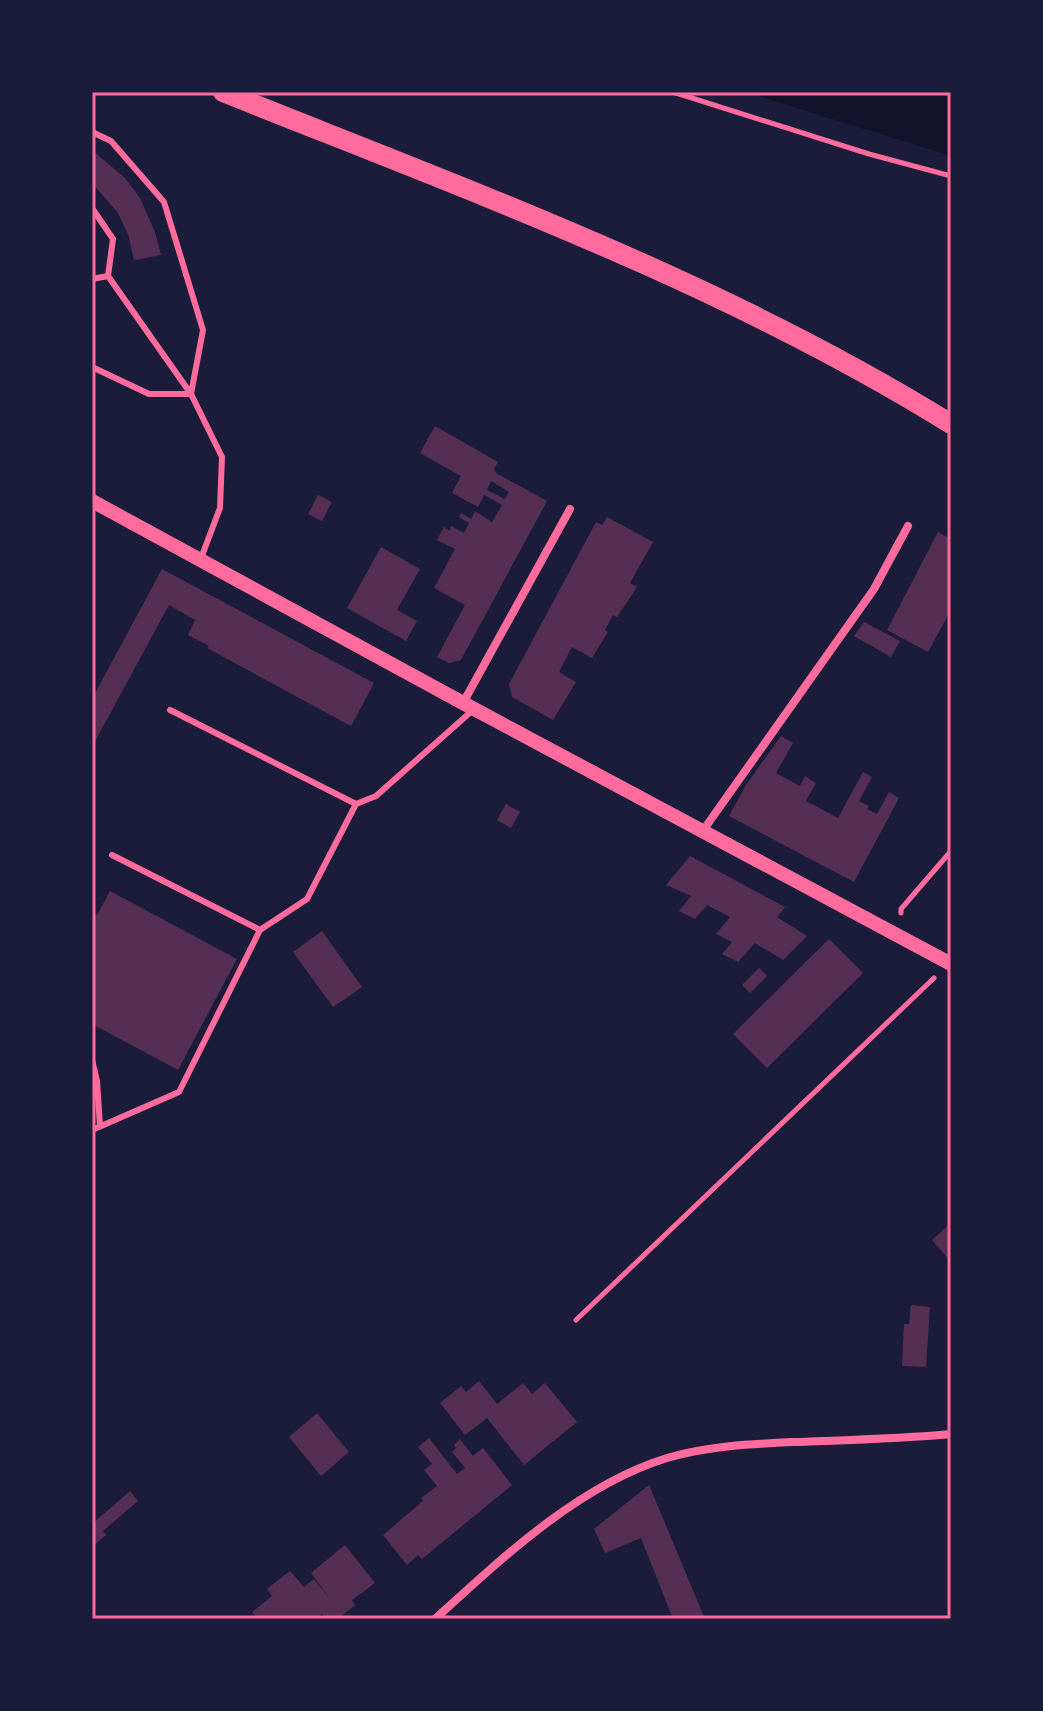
<svg xmlns="http://www.w3.org/2000/svg" width="1043" height="1711" font-family="'PT Sans',sans-serif">
<rect width="100%" height="100%" fill="#1b1b3a"/>
<path fill="#12122b" d="M 746,92 L 951,92 L 951,156 Z"/>
<path fill="#542f53" fill-rule="evenodd" d="M 92,150 L 125,178 L 140,198 L 155,232 L 161,255 L 134,260 L 128,234 L 118,213 L 92,183 Z
M 435,426 L 498,462 L 494,469 L 496,473 L 547,501 L 461,660 L 449,663 L 437,657 L 465,605 L 434,588 L 455,549 L 437,540 L 444,527 L 450,531 L 451,526 L 464,533 L 469,523 L 459,517 L 461,513 L 471,519 L 475,511 L 492,522 L 502,505 L 484,495 L 478,507 L 452,493 L 461,476 L 420,453 ZM 491,481 L 509,492 L 505,499 L 487,490 Z
M 318,495 L 332,502 L 322,521 L 308,514 Z
M 607,517 L 653,542 L 630,583 L 637,587 L 617,617 L 613,615 L 605,630 L 608,632 L 592,658 L 572,647 L 559,672 L 576,682 L 553,720 L 512,697 L 509,684 L 596,522 L 602,525 Z
M 938,532 L 951,539 L 951,610 L 928,652 L 887,630 Z
M 381,547 L 420,569 L 397,610 L 417,621 L 406,641 L 347,608 Z
M 162,569 L 374,683 L 351,726 L 207,648 L 209,646 L 188,635 L 195,620 L 169,605 L 92,747 L 92,699 Z
M 864,622 L 900,641 L 891,657 L 854,636 Z
M 781,736 L 793,743 L 776,773 L 800,786 L 805,776 L 816,783 L 806,801 L 838,818 L 863,772 L 872,777 L 859,801 L 869,806 L 867,809 L 877,814 L 889,792 L 899,798 L 854,882 L 729,816 L 746,785 Z
M 506,804 L 520,812 L 511,828 L 497,820 Z
M 690,856 L 785,907 L 777,917 L 807,936 L 783,960 L 755,943 L 738,962 L 722,954 L 732,942 L 716,934 L 730,917 L 707,905 L 695,919 L 679,911 L 691,896 L 666,885 Z
M 110,891 L 237,959 L 178,1070 L 92,1024 L 92,912 L 97,915 Z
M 322,931 L 362,987 L 333,1007 L 293,952 Z
M 829,939 L 863,973 L 767,1068 L 733,1034 Z
M 759,968 L 767,976 L 750,993 L 742,985 Z
M 951,1223 L 951,1262 L 932,1240 Z
M 911,1305 L 930,1307 L 926,1367 L 902,1366 L 904,1324 L 909,1324 Z
M 479,1381 L 497,1404 L 523,1383 L 532,1394 L 545,1383 L 577,1422 L 524,1465 L 487,1418 L 465,1435 L 440,1403 L 461,1386 L 466,1392 Z
M 317,1413 L 349,1452 L 321,1476 L 289,1437 Z
M 429,1438 L 457,1474 L 465,1468 L 452,1452 L 456,1448 L 454,1445 L 460,1439 L 473,1456 L 483,1448 L 512,1485 L 422,1559 L 418,1555 L 407,1565 L 383,1535 L 423,1501 L 421,1498 L 437,1486 L 424,1470 L 432,1464 L 418,1447 Z
M 649,1485 L 705,1619 L 673,1619 L 641,1538 L 605,1553 L 594,1529 Z
M 130,1491 L 138,1501 L 103,1531 L 106,1535 L 92,1547 L 92,1524 Z
M 345,1545 L 375,1583 L 352,1600 L 355,1605 L 344,1614 L 337,1619 L 327,1619 L 322,1614 L 316,1619 L 258,1619 L 252,1612 L 272,1596 L 267,1589 L 290,1571 L 304,1587 L 314,1579 L 330,1599 L 311,1573 Z"/>
<g fill="none" stroke-linecap="round" stroke-linejoin="round">
<path stroke="#ff6b9d" stroke-width="5" d="M 673,92 L 869,154 L 951,176
M 901,913 L 901,909 L 951,851
M 576,1320 L 934,978"/>
<path stroke="#ff6b9d" stroke-width="6" d="M 92,132 L 111,141 L 164,202 L 203,330 L 191,394 L 149,394 L 92,367
M 92,208 L 113,239 L 108,276 L 191,394 L 222,457 L 220,508 L 200,561
M 92,279 L 108,276
M 170,710 L 356,804
M 112,855 L 260,930 L 307,899 L 356,804 L 376,796 L 473,710
M 92,1060 L 97,1081 L 100,1126
M 92,1130 L 179,1092 L 260,930"/>
<path stroke="#ff6b9d" stroke-width="8" d="M 463,703 L 570,509
M 702,832 L 874,589 L 908,526
M 435,1619 C 502,1558 579,1485 667,1458 C 708,1446 751,1444 793,1442 C 846,1440 899,1439 951,1434"/>
<path stroke="#ff6b9d" stroke-width="14" d="M 92,501 L 463,703 L 951,964"/>
<path stroke="#ff6b9d" stroke-width="20" d="M 223,92 C 470,191 724,283 951,424"/>
</g>
<rect width="1043" height="1711" fill="none" stroke="#1b1b3a" stroke-width="188"/>
<rect x="94" y="94" width="855" height="1523" fill="none" stroke="#ff6b9d" stroke-width="3"/>
</svg>
